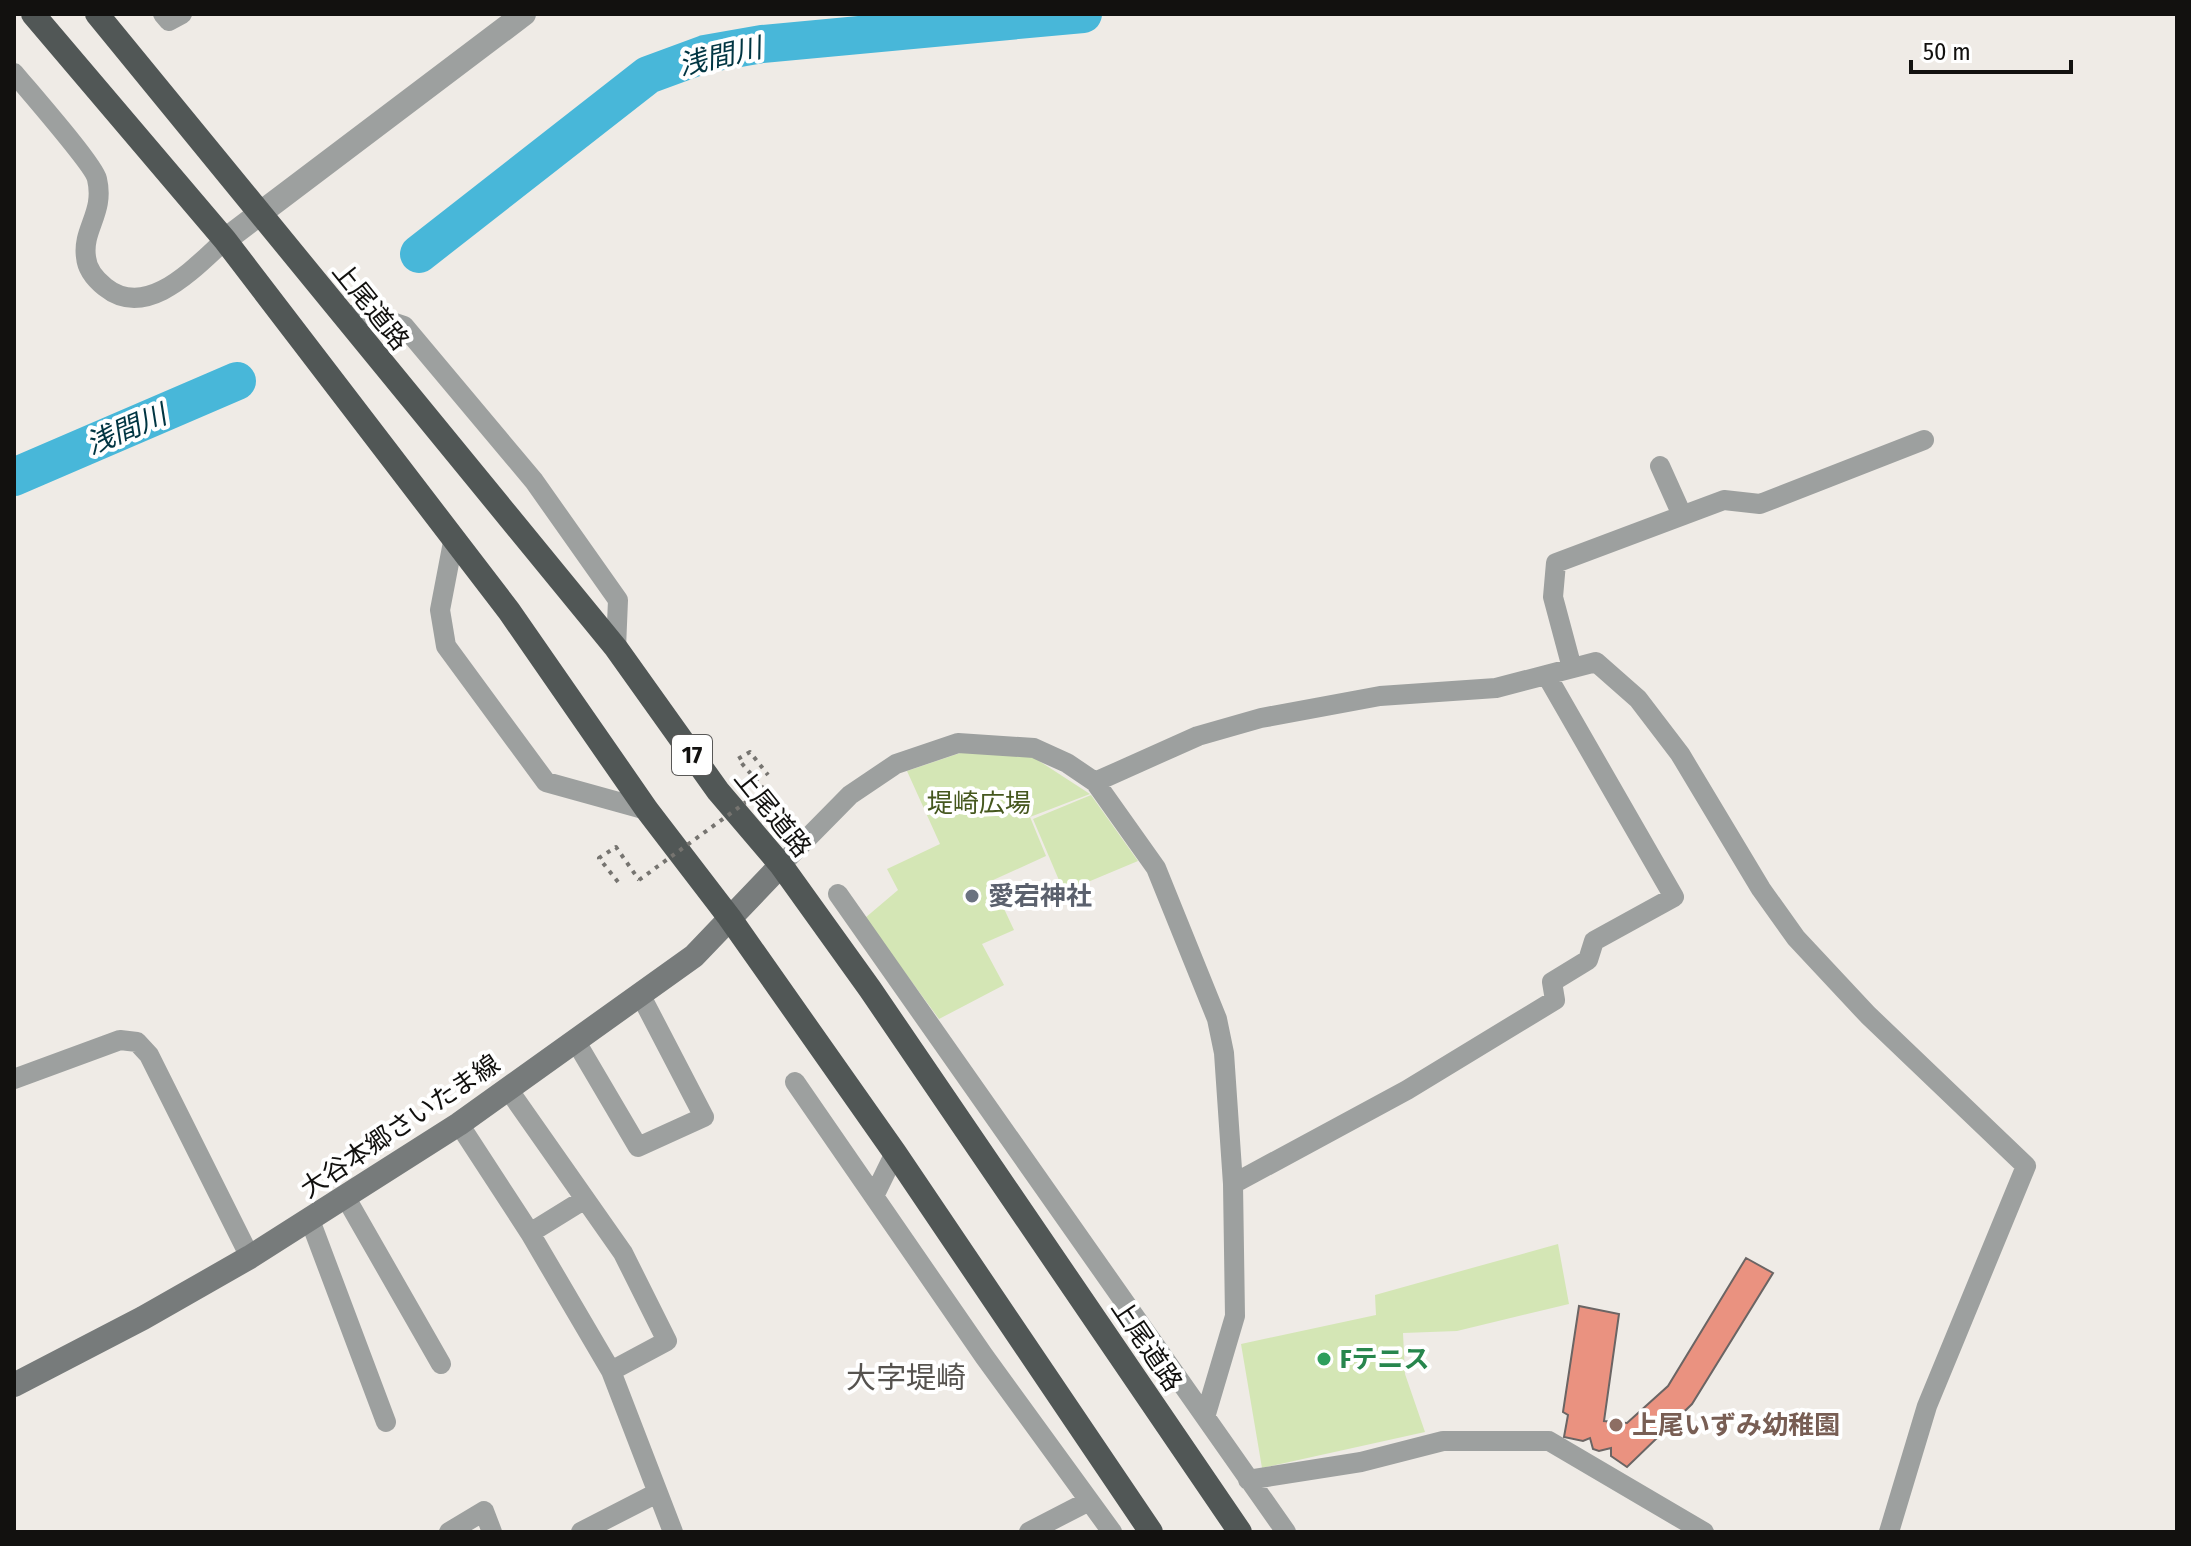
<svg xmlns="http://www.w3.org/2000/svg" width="2191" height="1546" font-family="'Fira Sans Condensed','Noto Sans JP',sans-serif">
<rect width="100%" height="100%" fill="#efebe6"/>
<path fill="#d4e6b5" d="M 969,750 L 1033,757 L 1090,794 L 1030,817 L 1046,856 L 991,881 L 1014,930 L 982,944 L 1004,985 L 939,1019 L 865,918 L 898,890 L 887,869 L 940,844 L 907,771 Z
M 1091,795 L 1138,861 L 1064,892 L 1033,819 Z
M 1558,1244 L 1569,1304 L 1457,1331 L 1403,1333 L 1405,1374 L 1425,1432 L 1262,1468 L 1241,1344 L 1376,1315 L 1375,1295 Z"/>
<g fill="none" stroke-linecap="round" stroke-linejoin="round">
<path stroke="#48b7d9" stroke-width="38" d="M 419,254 L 648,75 L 705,54 L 762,44 L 1083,14
M 14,477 L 237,381"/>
</g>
<path fill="#ea9280" stroke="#6b6564" stroke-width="2" d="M 1746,1258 L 1773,1273 L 1692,1404 L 1627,1467 L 1611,1456 L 1611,1448 L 1599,1451 L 1593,1449 L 1590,1438 L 1583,1441 L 1564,1437 L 1568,1415 L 1563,1412 L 1579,1306 L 1619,1314 L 1604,1421 L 1627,1423 L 1668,1386 Z"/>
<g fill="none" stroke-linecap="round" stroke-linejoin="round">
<path stroke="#767470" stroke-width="4" stroke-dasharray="4 6" stroke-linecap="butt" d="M 764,789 L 738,759 L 750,752 L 768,775
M 618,882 L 599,858 L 616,847 L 639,880"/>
<path stroke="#9da09f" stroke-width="20" d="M 163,14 L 169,21 L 182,14
M 14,73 C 28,90 94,165 97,179 C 105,213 82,229 86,257 C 87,270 95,279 105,287 C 147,321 195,267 225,240
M 343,315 L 371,315 L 404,326 L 534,481 L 618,600 L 616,648
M 1660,466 L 1682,515
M 454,537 L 440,610 L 446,646 L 546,782 L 647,810
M 1572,668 L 1553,597 L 1556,563 L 1724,500 L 1760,504 L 1924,440
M 1095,782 L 1198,736 L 1261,718 L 1380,696 L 1496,688 L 1596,662 L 1638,699 L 1680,754 L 1761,889 L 1796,938 L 1868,1015 L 2026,1166 L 1927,1406 L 1889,1532
M 781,865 L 850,795 L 896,764 L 958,743 L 1034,748 L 1067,763 L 1095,782 L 1156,868 L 1217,1019 L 1224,1053 L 1233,1184 L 1235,1316 L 1206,1414
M 838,894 L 1286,1532
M 575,1040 L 638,1147 L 704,1117 L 640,994
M 14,1079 L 120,1040 L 137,1042 L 149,1055 L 250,1257
M 795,1082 L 984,1356 L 1112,1532
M 508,1089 L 623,1253 L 667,1341 L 611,1371
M 459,1124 L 530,1233 L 611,1371 L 673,1532
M 1233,1184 L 1407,1090 L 1555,1000 L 1552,982 L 1588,960 L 1594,941 L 1674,897 L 1547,676
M 874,1196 L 895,1153
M 346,1198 L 441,1364
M 310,1220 L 386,1422
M 530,1233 L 585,1199
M 1248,1480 L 1361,1462 L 1443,1441 L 1549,1441 L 1704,1532
M 449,1532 L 484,1511 L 492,1532
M 581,1532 L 657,1493
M 1029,1532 L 1089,1501"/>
<path stroke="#9da09f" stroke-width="24" d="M 225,240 L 524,14"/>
<path stroke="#777b7b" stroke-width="24" d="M 14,1385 L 143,1318 L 250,1257 L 459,1124 L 694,956 L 781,865"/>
<path stroke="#515756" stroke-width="24" d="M 33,14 L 225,240 L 509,611 L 647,810 L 729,917 L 895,1153 L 1151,1532
M 97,14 L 616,648 L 718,791 L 781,865 L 870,989 L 1240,1532"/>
<path stroke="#767470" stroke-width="4" stroke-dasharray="4 6" stroke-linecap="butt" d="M 639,880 L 764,789"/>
</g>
<circle fill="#6b7280" stroke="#fff" stroke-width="3" cx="972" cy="896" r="8"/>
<circle fill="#2e9e5b" stroke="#fff" stroke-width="3" cx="1324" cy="1359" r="8"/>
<circle fill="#8d6e63" stroke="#fff" stroke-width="3" cx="1616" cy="1425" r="8"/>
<g text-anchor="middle" stroke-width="8" stroke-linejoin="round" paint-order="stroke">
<rect fill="#fff" stroke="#595857" stroke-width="2" x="672" y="735" width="40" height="40" rx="6"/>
<g font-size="24" font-weight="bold" fill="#12110f">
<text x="692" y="763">17</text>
</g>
<g font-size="26" fill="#12110f" stroke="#fff">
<text transform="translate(371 306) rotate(51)" y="9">上尾道路</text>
<text transform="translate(773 813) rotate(51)" y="9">上尾道路</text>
<text transform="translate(400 1126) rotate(-34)" y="9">大谷本郷さいたま線</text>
<text transform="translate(1147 1345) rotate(56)" y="9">上尾道路</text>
</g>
<g font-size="26" fill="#45571e" stroke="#fff">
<text x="979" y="812">堤崎広場</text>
</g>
<g font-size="26" font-weight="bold" fill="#5b616d" stroke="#fff" text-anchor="start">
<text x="988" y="905">愛宕神社</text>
</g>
<g font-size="26" font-weight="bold" fill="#27864d" stroke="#fff" text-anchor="start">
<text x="1340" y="1368">Fテニス</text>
</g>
<g font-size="26" font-weight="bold" fill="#785e54" stroke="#fff" text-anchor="start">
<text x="1632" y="1434">上尾いずみ幼稚園</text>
</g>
<g font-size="28" font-style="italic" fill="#003542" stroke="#fff">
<text transform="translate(720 56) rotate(-13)" y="10">浅間川</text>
<text transform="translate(126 429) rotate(-23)" y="10">浅間川</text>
</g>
<g font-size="30" fill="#56534f" stroke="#fff">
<text x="906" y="1388">大字堤崎</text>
</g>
</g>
<rect width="2191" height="1546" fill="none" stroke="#12110f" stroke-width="32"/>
<path d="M1911 60v12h160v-12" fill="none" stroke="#12110f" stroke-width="4"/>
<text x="1923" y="60" font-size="24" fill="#12110f" stroke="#ffffff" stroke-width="6" paint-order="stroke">50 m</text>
</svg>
